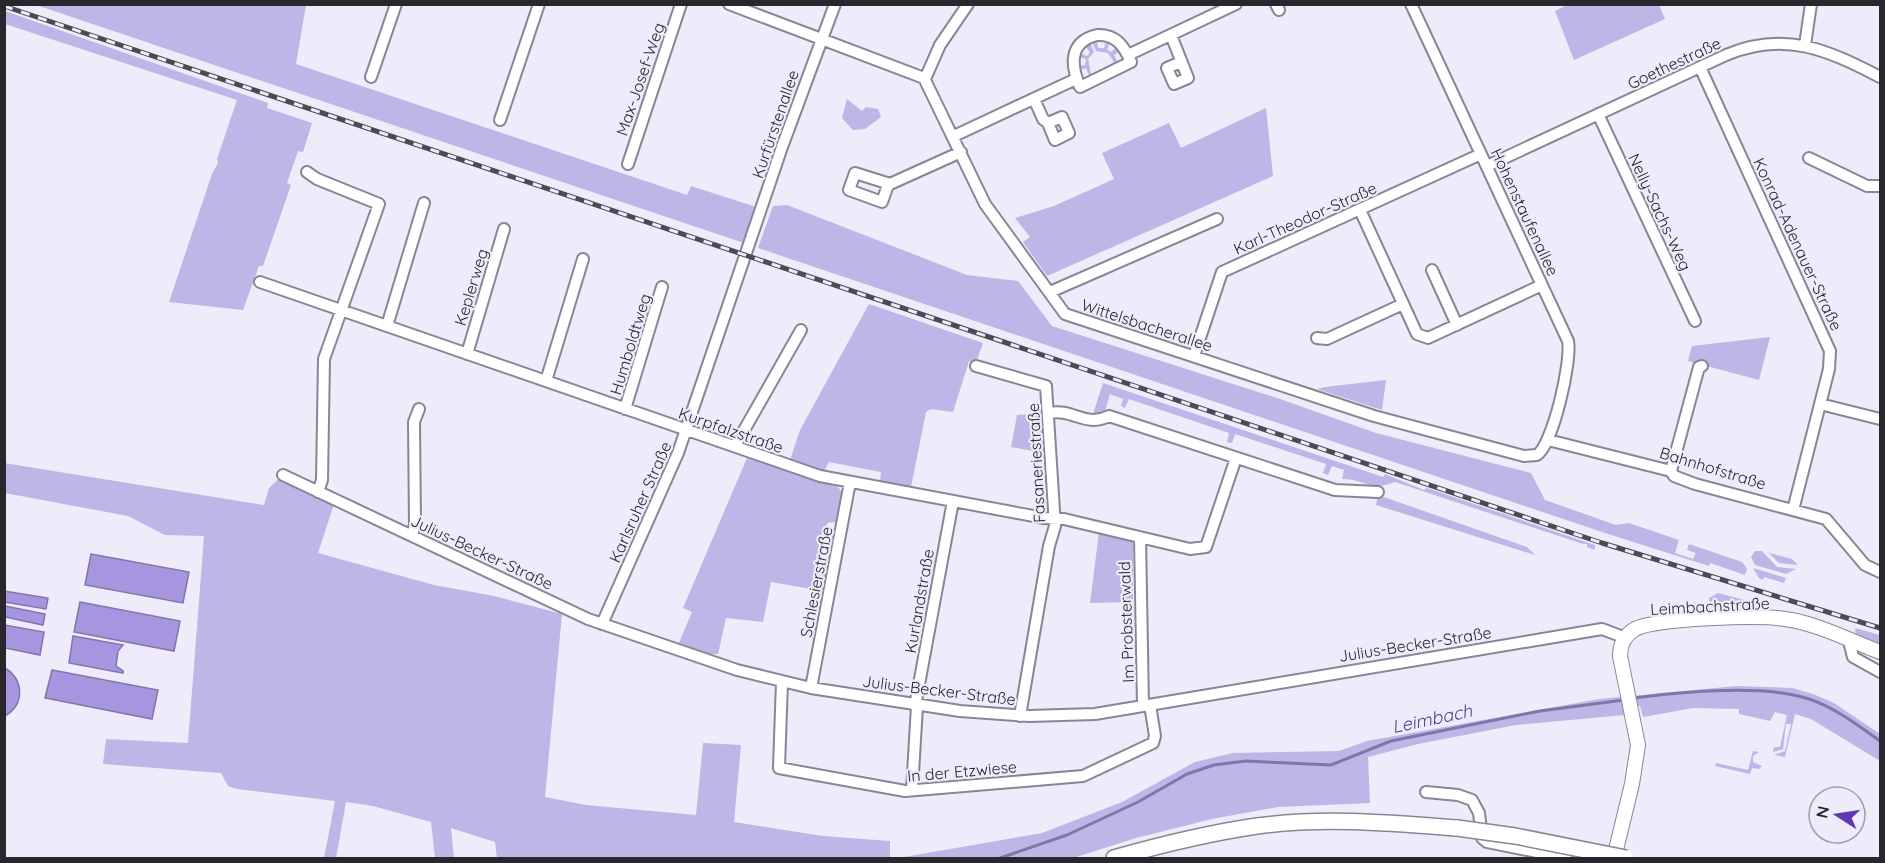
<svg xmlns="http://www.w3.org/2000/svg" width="1885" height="863" font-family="Quicksand,sans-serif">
<rect width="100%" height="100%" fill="#eeebfa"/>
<path fill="#bfb5e7" d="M 36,5 L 306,5 L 296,64 L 687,195 L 691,186 L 756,207 L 744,243 Z
M 1567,5 L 1659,5 L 1665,19 L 1574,60 L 1555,11 Z
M 5,11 L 268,103 L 267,108 L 312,123 L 303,152 L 298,151 L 287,183 L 291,185 L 263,266 L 259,266 L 243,310 L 169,302 L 212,174 L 218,163 L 217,159 L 237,100 L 5,24 Z
M 1097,41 L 1098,48 L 1104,48 L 1106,41 L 1110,42 L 1107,50 L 1111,52 L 1117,47 L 1120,51 L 1114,55 L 1117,61 L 1124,60 L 1105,70 L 1104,68 L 1114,62 L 1108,53 L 1096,51 L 1092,42 Z
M 1090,43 L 1094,52 L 1088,59 L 1091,74 L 1101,69 L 1102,71 L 1085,80 L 1082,78 L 1089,75 L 1086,68 L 1079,70 L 1078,66 L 1085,65 L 1086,59 L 1079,57 L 1080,53 L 1087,56 L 1090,52 L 1085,46 Z
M 847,99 L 862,111 L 866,107 L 878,109 L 881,117 L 865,129 L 853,130 L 842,118 Z
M 1266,108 L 1273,176 L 1047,276 L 1023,242 L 1030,237 L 1015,218 L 1054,206 L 1114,179 L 1102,153 L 1169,123 L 1181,148 Z
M 787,205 L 967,275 L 1018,281 L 1052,326 L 1280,399 L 1376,433 L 1531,473 L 1545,500 L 1616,525 L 1629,523 L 1679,540 L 1675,553 L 1693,559 L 1696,553 L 1687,550 L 1689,544 L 1742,562 L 1747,569 L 1745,575 L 1710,563 L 1709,566 L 1605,533 L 758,248 L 773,206 Z
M 869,304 L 983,343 L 976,363 L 969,361 L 953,412 L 931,409 L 926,412 L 911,487 L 880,482 L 881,472 L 829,462 L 824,471 L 790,460 L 800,430 Z
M 1770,337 L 1759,380 L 1688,361 L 1692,346 Z
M 1386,380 L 1382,410 L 1317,389 L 1325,387 Z
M 1103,383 L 1383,477 L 1385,474 L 1424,490 L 1427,488 L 1595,545 L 1595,550 L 1587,547 L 1587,544 L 1583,544 L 1395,482 C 1370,492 1366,479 1342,479 L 1344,470 L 1332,466 L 1328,475 L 1323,473 L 1326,464 L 1235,434 L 1232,443 L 1227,442 L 1229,433 L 1129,399 L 1125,408 L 1121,406 L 1123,399 L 1110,394 L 1105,411 L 1092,417 Z
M 1042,413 L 1045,453 L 1011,447 L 1017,415 Z
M 747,458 L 838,487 L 842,492 L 836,522 L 827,523 L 818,569 L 828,571 L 823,591 L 771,582 L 763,622 L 726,618 L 718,654 L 710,654 L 679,643 L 692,612 L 683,608 Z
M 4,463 L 264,505 L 269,488 L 283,475 L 335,501 L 318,553 L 434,585 L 494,596 L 562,614 L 545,797 L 586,805 L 696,815 L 703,743 L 741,745 L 734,822 L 823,836 L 890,841 L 890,858 L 497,858 L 495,842 L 451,828 L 454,858 L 435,858 L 431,822 L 373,806 L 346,802 L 336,858 L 324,858 L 335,801 L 237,789 L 228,786 L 221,773 L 103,764 L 106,739 L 188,743 L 204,536 L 165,535 L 128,516 L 5,493 Z
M 1378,495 L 1527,547 L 1535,555 L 1376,505 Z
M 1099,532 L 1133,540 L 1133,602 L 1090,603 Z
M 1755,551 L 1762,551 L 1777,567 L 1796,569 L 1786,574 L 1755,565 L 1751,557 Z
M 1769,553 L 1792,559 L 1798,565 L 1779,563 Z
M 1753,568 L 1786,578 L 1784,583 L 1764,577 L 1763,580 L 1759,578 Z
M 1718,593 L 1763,605 L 1715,607 L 1710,605 L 1709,598 Z
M 1855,628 L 1880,635 L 1880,644 L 1856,636 Z
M 1737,686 L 1792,688 L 1813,694 L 1834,703 L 1880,734 L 1880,761 L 1811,719 L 1795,714 L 1785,757 L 1774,755 L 1785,751 L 1791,724 L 1786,724 L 1783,749 L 1773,752 L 1774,747 L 1780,747 L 1787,715 L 1775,712 L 1770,721 L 1739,714 L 1739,709 L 1693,708 L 1643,717 L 1640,706 L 1623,706 L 1625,715 L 1516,725 L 1418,744 L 1368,757 L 1370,803 L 1278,807 L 1212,819 L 1136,838 L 1073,858 L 898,858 L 1042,833 L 1122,802 L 1195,762 L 1233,753 L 1339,751 L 1367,741 L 1599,699 Z
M 1753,751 L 1759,752 L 1753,756 L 1753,762 L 1762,766 L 1759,769 L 1752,768 L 1750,774 L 1715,766 L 1716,763 L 1748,770 Z"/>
<path fill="#a796df" stroke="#8175aa" stroke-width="1.5" d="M 91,554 L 189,572 L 183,603 L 85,585 Z
M 4,591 L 48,598 L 46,609 L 5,602 Z
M 80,602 L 180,621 L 174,651 L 74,632 Z
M 5,606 L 45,614 L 43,625 L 5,617 Z
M 4,625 L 44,632 L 40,655 L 5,648 Z
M 73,636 L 123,645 L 118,651 L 116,666 L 123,671 L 123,673 L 69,663 Z
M 5,668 C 24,680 25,704 5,716 Z
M 52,670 L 158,690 L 152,719 L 45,698 Z"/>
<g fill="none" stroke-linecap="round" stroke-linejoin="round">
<path stroke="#8175aa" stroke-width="3" d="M 1634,698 C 1681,692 1764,684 1809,699 C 1834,707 1859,726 1880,741
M 1000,858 L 1067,835 L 1138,802 L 1187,774 L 1214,765 L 1246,761 L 1331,765 L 1391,741 L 1540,711 L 1624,700"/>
<defs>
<path id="minor" d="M 729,4 L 924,78 L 985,204 L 1065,314 L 1374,416 L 1524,456 L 1537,455 C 1553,444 1572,361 1568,341 L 1411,4
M 1276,4 L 1279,10
M 1097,35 C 1116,34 1124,46 1131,62 L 1080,87 C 1071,66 1068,42 1097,35 Z
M 1171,35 L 1188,78 L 1174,84 L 1167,68 L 1181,62
M 1805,45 L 1811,4
M 1128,55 L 1236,4
M 1700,67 L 1830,351 L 1829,369 L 1793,510
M 371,77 L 396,4
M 925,79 L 940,45 L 968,4
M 1034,99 L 1043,119 L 1048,123 L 1062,117 L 1069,133 L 1055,140 L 1048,123
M 1598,114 L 1695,321
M 500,120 L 539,4
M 954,136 L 1076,79
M 1809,158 L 1867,186 L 1880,186
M 628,164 L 681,4
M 1487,166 L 1726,55 C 1784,30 1828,50 1880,77
M 307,172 L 317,179 L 379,204 L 324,359 L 322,480 L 318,492
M 888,185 L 882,202 L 849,190 L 855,173 L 890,184 L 961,152
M 1360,210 L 1417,334 L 1428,338 L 1542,285
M 1432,270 L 1457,325
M 260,282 L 820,476 L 1044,518 L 1064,519 L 1190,549 L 1206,547 L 1236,458
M 1050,292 L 1217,219
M 387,326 L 424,203
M 1317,338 L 1327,339 L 1403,304
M 467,354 L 504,229
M 1194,356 L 1222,272 L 1481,154
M 976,366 L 1046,386 L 1055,526 L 1049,546 L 1020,716
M 546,381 L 583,259
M 1820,404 L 1880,419
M 625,409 L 662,287
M 1049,413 C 1073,408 1085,428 1109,416 L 1335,490 L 1378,492
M 1548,440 L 1671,471 L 1674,476 L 1695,484 L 1826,519 L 1865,565 L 1880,572
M 735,446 L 801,330
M 1671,471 L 1699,367 L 1702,366
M 283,475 L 588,619 L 737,670 L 811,688 L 960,711 L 1029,716 L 1095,714 L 1602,629 L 1626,638
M 412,536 L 415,524 L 414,422 L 419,409
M 1140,537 L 1143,706
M 602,624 L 678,453 L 782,147 L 835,4
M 1849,641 L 1853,657 L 1880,672
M 782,681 L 779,768 L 905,791 L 1083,776 L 1153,743 L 1155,736 L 1150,705
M 811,688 L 850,482
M 915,706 L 953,501
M 912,790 L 917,706
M 1426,792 L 1458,795 L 1472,800 L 1479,813 L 1482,838 L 1487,842 L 1566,858"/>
<path id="tertiary" d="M 1614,858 L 1632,784 L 1638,745 L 1620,656 C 1620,644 1625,635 1635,629 C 1657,618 1760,615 1785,619 C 1816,623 1851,641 1880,652"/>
<path id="secondary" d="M 1114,858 C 1160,845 1209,833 1257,826 C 1323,817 1391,823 1457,828"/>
</defs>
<use href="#minor" stroke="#888694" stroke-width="14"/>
<use href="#tertiary" stroke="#888694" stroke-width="16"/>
<use href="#secondary" stroke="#888694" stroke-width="18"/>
<use href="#minor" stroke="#fff" stroke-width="10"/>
<use href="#tertiary" stroke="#fff" stroke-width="14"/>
<use href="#secondary" stroke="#fff" stroke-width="15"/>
<defs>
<path id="rail" d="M 4,6 L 1602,543 L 1880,628"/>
</defs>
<use href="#rail" stroke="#4c4a52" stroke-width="5"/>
<use href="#rail" stroke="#eeebfa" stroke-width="3" stroke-dasharray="9" stroke-linecap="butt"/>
<defs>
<path id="secondary-bridge" d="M 1457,828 L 1515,836 L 1626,858"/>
</defs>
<use href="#secondary-bridge" stroke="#888694" stroke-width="18" stroke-linecap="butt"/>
<use href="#secondary-bridge" stroke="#fff" stroke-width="15"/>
</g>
<g text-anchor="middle" stroke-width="4.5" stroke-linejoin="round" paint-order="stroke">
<g font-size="16" fill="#28272d" stroke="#eeebfa">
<text transform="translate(1674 63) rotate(-25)" y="6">Goethestraße</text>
<text transform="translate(640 79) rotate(-71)" y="6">Max-Josef-Weg</text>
<text transform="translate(775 124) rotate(-71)" y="6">Kurfürstenallee</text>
<text transform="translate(1525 212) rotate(65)" y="6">Hohenstaufenallee</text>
<text transform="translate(1660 212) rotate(65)" y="6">Nelly-Sachs-Weg</text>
<text transform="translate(1305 218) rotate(-24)" y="6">Karl-Theodor-Straße</text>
<text transform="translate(1798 244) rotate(65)" y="6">Konrad-Adenauer-Straße</text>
<text transform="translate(471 287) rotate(-73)" y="6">Keplerweg</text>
<text transform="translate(1147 325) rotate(18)" y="6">Wittelsbacherallee</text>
<text transform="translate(630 344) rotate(-73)" y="6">Humboldtweg</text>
<text transform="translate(731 430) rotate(19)" y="6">Kurpfalzstraße</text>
<text transform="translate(1036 463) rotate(-93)" y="6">Fasaneriestraße</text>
<text transform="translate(1713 468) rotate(17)" y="6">Bahnhofstraße</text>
<text transform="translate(640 502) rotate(-66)" y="6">Karlsruher Straße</text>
<text transform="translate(482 552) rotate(25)" y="6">Julius-Becker-Straße</text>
<text transform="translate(816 582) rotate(-79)" y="6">Schlesierstraße</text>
<text transform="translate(919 601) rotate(-80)" y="6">Kurlandstraße</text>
<text transform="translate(1710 606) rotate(-3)" y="6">Leimbachstraße</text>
<text transform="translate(1126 622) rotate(-92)" y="6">Im Probsterwald</text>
<text transform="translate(1415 644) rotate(-9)" y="6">Julius-Becker-Straße</text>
<text transform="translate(939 690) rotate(7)" y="6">Julius-Becker-Straße</text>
<text transform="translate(962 771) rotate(-5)" y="6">In der Etzwiese</text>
</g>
<g font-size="18" font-style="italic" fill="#563c91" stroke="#eeebfa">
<text transform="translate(1432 719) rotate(-12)" y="6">Leimbach</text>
</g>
</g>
<rect width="1885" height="863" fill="none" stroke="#28272d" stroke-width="12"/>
<g transform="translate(1837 815) rotate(282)"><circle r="28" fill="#eeebfa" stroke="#9f9da8" stroke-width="1.5"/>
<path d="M0-4.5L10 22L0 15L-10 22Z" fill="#6137af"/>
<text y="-9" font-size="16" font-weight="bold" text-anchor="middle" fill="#28272d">N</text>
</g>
</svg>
